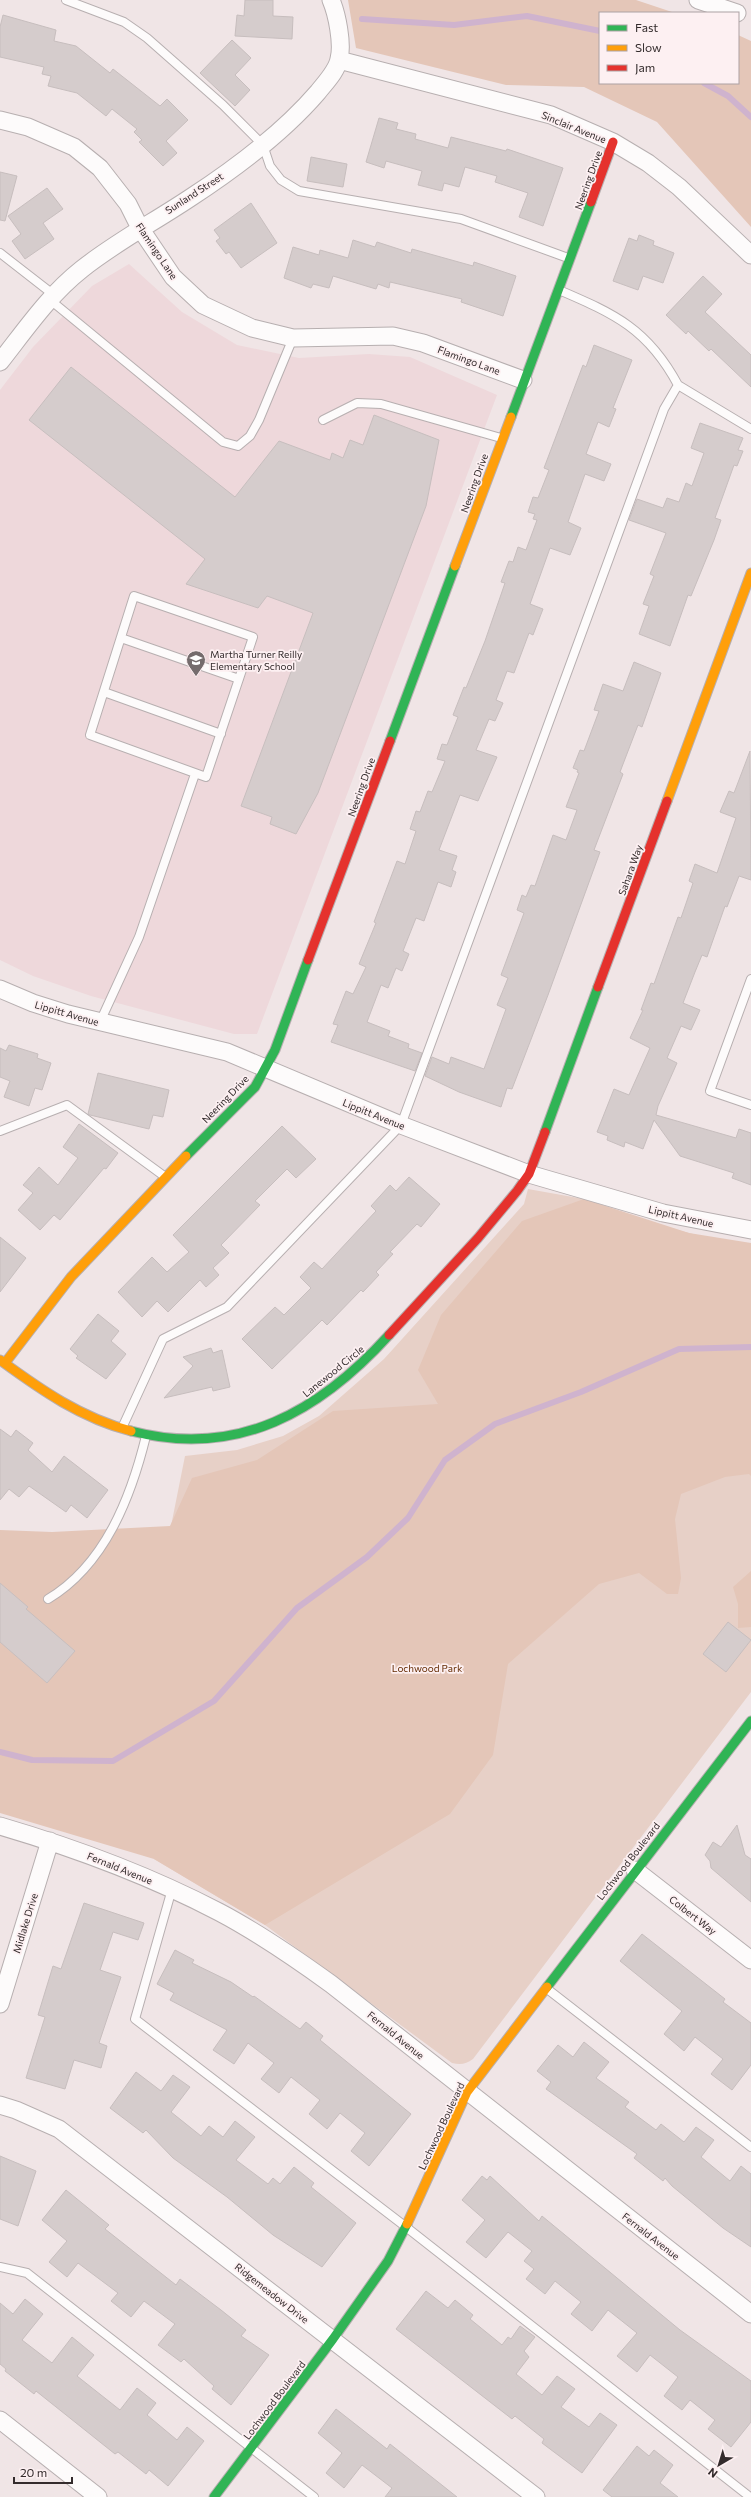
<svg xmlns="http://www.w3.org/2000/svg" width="751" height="2497" font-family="Commissioner,sans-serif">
<rect width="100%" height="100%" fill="#f0e5e6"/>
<path fill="#eed8db" d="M 129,264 L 182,312 L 237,345 L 299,358 L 369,354 L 410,357 L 497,395 L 257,1034 L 234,1034 L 91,996 L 33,976 L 0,960 L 0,390 L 33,347 L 92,286 Z"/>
<path fill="#e7d0c7" d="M 528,1189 L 584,1199 L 666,1227 L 751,1249 L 751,1692 L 473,2059 C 466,2064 461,2065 452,2063 L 265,1925 L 154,1859 L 171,1526 L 185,1456 L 237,1450 L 283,1436 L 319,1416 L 384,1359 L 524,1204 Z"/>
<path fill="#e4c6b8" d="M 348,0 L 636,0 L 675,13 L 600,13 L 600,83 L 738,83 L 738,35 L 751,41 L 751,227 L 657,122 L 584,87 L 506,85 L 356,48 Z
M 584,1199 L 689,1233 L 751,1243 L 751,1476 L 749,1474 L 725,1477 L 681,1494 L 675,1519 L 681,1578 L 678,1594 L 667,1594 L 639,1573 L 599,1584 L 508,1664 L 493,1755 L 450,1814 L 265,1925 L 154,1859 L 0,1813 L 0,1530 L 52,1532 L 170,1526 L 192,1478 L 257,1460 L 333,1411 L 438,1404 L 418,1370 L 441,1315 L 522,1221 Z
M 751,1571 L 751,1627 L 738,1628 L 738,1604 L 733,1587 Z"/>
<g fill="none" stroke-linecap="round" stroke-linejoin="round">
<path stroke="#cfb3ce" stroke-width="6" d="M 362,19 L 454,25 L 527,16 L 600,31
M 704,83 L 728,96 L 751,117
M 0,1752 L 32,1760 L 113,1761 L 214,1701 L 297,1608 L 367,1557 L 408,1518 L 445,1460 L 495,1424 L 581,1392 L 679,1349 L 751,1347"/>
</g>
<path fill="#d5cccc" stroke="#c7bebe" d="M 245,0 L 273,0 L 273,16 L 293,17 L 292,39 L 235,36 L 237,15 L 244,16 Z
M 3,15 L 56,30 L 54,41 L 76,46 L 110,73 L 113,69 L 160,106 L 167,99 L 188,120 L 166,141 L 177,153 L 163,166 L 139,142 L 142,140 L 134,132 L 137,129 L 112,109 L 106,116 L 77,93 L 48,86 L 51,76 L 42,74 L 44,67 L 0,57 L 0,27 Z
M 232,40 L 251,58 L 235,75 L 250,90 L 235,106 L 200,73 Z
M 379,118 L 398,123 L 396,129 L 416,134 L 415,139 L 448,148 L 451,137 L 506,151 L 507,149 L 563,168 L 543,226 L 519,217 L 528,193 L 495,182 L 497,176 L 465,167 L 459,187 L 444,183 L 442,191 L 418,185 L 422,171 L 386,161 L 384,168 L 366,162 Z
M 311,157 L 347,164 L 343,187 L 307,181 Z
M 0,172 L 17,176 L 5,221 L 0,220 Z
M 47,188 L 63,209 L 43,223 L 54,239 L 25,259 L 12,241 L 21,234 L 8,216 Z
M 251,203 L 277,243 L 241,268 L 229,252 L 226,254 L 216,241 L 220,238 L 214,230 Z
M 639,235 L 654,241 L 653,245 L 674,253 L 663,283 L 643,276 L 638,290 L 613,281 L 629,238 L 637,241 Z
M 353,240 L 375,247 L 377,242 L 411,253 L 412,249 L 473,266 L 474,262 L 516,276 L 503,316 L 461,302 L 462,299 L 390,282 L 389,288 L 378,284 L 376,289 L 333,276 L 329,288 L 313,284 L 311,288 L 284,278 L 293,247 L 319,255 L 320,250 L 348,258 Z
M 703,276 L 722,294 L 705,312 L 751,355 L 751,387 L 711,349 L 709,351 L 688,331 L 686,334 L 666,315 Z
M 594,345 L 632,360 L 613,408 L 616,409 L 609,427 L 598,422 L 586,454 L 611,464 L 604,481 L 585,474 L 568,522 L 581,528 L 570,555 L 550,548 L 530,604 L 543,609 L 533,635 L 529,633 L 514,673 L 507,671 L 496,700 L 503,703 L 495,721 L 489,719 L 476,750 L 497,757 L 478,801 L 460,795 L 439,850 L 457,856 L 452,870 L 456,872 L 451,887 L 438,882 L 424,921 L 416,918 L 403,951 L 409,954 L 402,971 L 396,968 L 388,988 L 381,985 L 367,1022 L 390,1031 L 388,1036 L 409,1044 L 408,1048 L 422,1053 L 415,1071 L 331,1042 L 338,1025 L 333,1024 L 346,991 L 353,994 L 366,967 L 359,964 L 376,923 L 374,922 L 397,861 L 405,864 L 416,831 L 410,829 L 416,811 L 420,812 L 428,791 L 432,792 L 445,761 L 437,759 L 442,744 L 447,745 L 458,717 L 453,715 L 464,687 L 466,688 L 485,641 L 505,583 L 501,582 L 509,561 L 513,562 L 518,547 L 526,550 L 537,520 L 533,519 L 535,514 L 528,512 L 533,497 L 538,498 L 549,470 L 544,468 L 583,365 L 586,367 Z
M 71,367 L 235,497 L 279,441 L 330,460 L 332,453 L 343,458 L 350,440 L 363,445 L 374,415 L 439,440 L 426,506 L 318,793 L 296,834 L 270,824 L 272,817 L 241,806 L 313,613 L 267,596 L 258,608 L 186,584 L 205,559 L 29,420 Z
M 700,423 L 743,438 L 738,450 L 743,451 L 737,466 L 734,465 L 715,518 L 721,520 L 714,540 L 691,596 L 688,595 L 670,646 L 639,634 L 649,606 L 643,604 L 654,576 L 650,574 L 666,533 L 629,520 L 637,499 L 663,508 L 667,498 L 679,502 L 686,483 L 692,486 L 704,453 L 691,448 Z
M 634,662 L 661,673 L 642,727 L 638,725 L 620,772 L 623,774 L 594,850 L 600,852 L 548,995 L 512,1089 L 507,1088 L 501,1107 L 459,1092 L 425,1076 L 432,1057 L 449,1064 L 451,1057 L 484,1069 L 506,1009 L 497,1005 L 508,978 L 501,975 L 524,913 L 517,910 L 522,895 L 526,897 L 531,885 L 535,886 L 553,835 L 566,840 L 577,810 L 566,807 L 579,773 L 577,772 L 578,770 L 573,768 L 580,750 L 584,751 L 599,711 L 594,710 L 603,684 L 623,691 Z
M 750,751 L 751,880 L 739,876 L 727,907 L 725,906 L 707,957 L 702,955 L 695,972 L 683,1003 L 700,1010 L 691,1030 L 681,1026 L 667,1058 L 677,1063 L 658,1106 L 656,1115 L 736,1138 L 739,1129 L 751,1133 L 751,1185 L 732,1178 L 734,1173 L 680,1156 L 654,1120 L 643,1149 L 625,1142 L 624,1147 L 607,1140 L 608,1136 L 597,1132 L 614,1089 L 629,1095 L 650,1048 L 630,1038 L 643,1010 L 641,1010 L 651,983 L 654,984 L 678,917 L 681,918 L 693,883 L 689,881 L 695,864 L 717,873 L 736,818 L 720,812 L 729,791 L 734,793 Z
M 9,1045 L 38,1054 L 37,1058 L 51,1063 L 42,1090 L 35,1088 L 29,1106 L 4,1097 L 10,1081 L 0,1077 L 0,1048 L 6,1051 Z
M 98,1073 L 169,1090 L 163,1117 L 153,1115 L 149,1129 L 90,1115 L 88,1114 Z
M 79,1124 L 118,1153 L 106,1169 L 104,1168 L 60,1220 L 54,1215 L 40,1230 L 18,1210 L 33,1193 L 23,1185 L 39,1167 L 58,1185 L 78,1158 L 63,1147 Z
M 282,1126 L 316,1159 L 296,1178 L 287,1169 L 255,1201 L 260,1205 L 221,1245 L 229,1253 L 213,1268 L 219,1275 L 206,1287 L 200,1280 L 168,1312 L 157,1301 L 142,1317 L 118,1292 L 152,1257 L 167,1272 L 189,1252 L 173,1235 Z
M 409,1177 L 440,1204 L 421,1227 L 417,1224 L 390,1252 L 393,1254 L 376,1272 L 379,1275 L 363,1292 L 361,1290 L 327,1325 L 322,1320 L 272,1369 L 242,1339 L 275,1307 L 284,1315 L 311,1288 L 300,1277 L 314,1262 L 322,1269 L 376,1211 L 371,1206 L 390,1185 L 396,1191 Z
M 0,1237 L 26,1258 L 0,1292 Z
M 98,1314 L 119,1331 L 111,1341 L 126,1354 L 106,1379 L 76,1358 L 78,1356 L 70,1349 Z
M 211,1348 L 213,1353 L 222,1350 L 230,1387 L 213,1391 L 212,1387 L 164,1398 L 193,1366 L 183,1357 Z
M 0,1429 L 11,1437 L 16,1430 L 33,1443 L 28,1450 L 52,1472 L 64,1456 L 108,1490 L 87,1518 L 71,1505 L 66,1512 L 29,1486 L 19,1497 L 9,1489 L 0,1500 Z
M 0,1583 L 28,1607 L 26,1609 L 75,1651 L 47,1683 L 0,1642 Z
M 728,1622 L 751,1640 L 726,1672 L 703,1654 Z
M 737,1825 L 745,1855 L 751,1859 L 751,1902 L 711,1868 L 710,1861 L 705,1855 L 713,1842 L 721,1847 Z
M 84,1903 L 144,1923 L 138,1940 L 113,1932 L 100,1970 L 121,1977 L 99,2043 L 107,2046 L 101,2068 L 74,2060 L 65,2089 L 26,2078 L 45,2017 L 38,2015 L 53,1966 L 61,1969 Z
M 642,1934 L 725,1999 L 723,2002 L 751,2023 L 751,2065 L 732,2090 L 711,2074 L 723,2059 L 695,2037 L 684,2051 L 664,2034 L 682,2011 L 620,1961 Z
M 175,1950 L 194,1960 L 192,1963 L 231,1982 L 253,1997 L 254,1996 L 300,2029 L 306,2022 L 323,2036 L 320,2040 L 411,2114 L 369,2166 L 351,2151 L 365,2133 L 340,2113 L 327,2129 L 309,2114 L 320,2100 L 291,2077 L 279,2093 L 261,2079 L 274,2063 L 248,2043 L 234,2064 L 213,2050 L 227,2030 L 170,2000 L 174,1993 L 157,1984 Z
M 584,2042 L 609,2062 L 596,2078 L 629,2102 L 625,2107 L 656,2130 L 661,2124 L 684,2142 L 696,2127 L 714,2140 L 701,2157 L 730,2181 L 741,2166 L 751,2174 L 751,2247 L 723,2228 L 672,2186 L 665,2178 L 663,2181 L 634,2158 L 637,2154 L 546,2089 L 551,2082 L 537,2071 L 558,2045 L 573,2057 Z
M 136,2072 L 161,2091 L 173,2075 L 190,2087 L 171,2112 L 201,2136 L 209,2126 L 223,2137 L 235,2121 L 255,2137 L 236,2160 L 268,2184 L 273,2178 L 280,2184 L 294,2167 L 314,2183 L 311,2187 L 356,2223 L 322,2267 L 273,2235 L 227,2197 L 173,2158 L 146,2130 L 143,2133 L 110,2108 Z
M 0,2156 L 36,2171 L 18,2226 L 0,2219 Z
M 482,2176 L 487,2180 L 490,2176 L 539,2221 L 542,2216 L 680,2330 L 751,2381 L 751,2422 L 731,2447 L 708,2429 L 715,2420 L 690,2400 L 682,2410 L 664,2396 L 678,2377 L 650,2355 L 637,2372 L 617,2356 L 637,2333 L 608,2310 L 592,2331 L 571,2314 L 581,2302 L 555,2281 L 545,2294 L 526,2279 L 534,2269 L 524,2261 L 532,2251 L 508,2232 L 486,2258 L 466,2242 L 485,2220 L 462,2200 Z
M 66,2190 L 109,2225 L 105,2229 L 176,2285 L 180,2279 L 221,2310 L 246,2330 L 241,2336 L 269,2355 L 231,2405 L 212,2389 L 214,2386 L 184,2359 L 181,2362 L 158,2345 L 175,2324 L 144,2301 L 131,2317 L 111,2301 L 118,2293 L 78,2263 L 67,2277 L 49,2262 L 67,2241 L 42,2220 Z
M 426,2291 L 448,2308 L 455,2300 L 473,2315 L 470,2319 L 502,2345 L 508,2337 L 511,2339 L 520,2326 L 535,2337 L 524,2351 L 529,2357 L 516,2374 L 542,2395 L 557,2376 L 575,2389 L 561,2407 L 589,2427 L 600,2413 L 617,2425 L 582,2473 L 542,2443 L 544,2439 L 515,2416 L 512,2419 L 396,2329 Z
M 25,2299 L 43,2314 L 22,2340 L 52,2363 L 72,2337 L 94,2355 L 77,2376 L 120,2410 L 137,2388 L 156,2403 L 147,2415 L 177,2440 L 187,2427 L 204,2441 L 168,2486 L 149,2470 L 146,2474 L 118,2452 L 115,2454 L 36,2391 L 34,2394 L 5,2371 L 6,2369 L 0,2364 L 0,2303 L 13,2314 Z
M 336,2409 L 387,2449 L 390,2444 L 457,2497 L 385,2497 L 392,2488 L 362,2465 L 344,2488 L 326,2473 L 342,2453 L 318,2433 Z
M 637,2446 L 649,2456 L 654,2450 L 673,2465 L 660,2483 L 678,2497 L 612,2497 L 603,2490 Z"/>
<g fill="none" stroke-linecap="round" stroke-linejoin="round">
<defs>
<path id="lane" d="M 66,0 L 124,22 L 147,38 L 223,105 L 263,145 L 270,166 L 281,180 L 299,191 L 461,219 L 568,258
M 0,253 L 54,295
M 559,290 C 615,314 648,329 678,385
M 49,299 L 223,442 L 238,446 L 250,436 L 259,420 L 293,338
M 323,420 L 357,403 L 381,404 L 501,438
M 134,596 L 253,637 L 206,777 L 90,735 Z
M 121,638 L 239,679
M 104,692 L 221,734
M 751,979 L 710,1091 L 751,1105
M 100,1022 L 139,937 L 195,774
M 0,1131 L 67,1105 L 164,1176
M 122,1428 L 163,1339 L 227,1307 L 401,1125 L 664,409 L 678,385 L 751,429
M 48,1599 C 105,1565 131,1497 146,1436
M 172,1889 L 135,2019 L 406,2227 L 750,2497
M 546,1988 L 751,2147
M 0,2267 L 27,2273 L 314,2497"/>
<path id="street" d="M 698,0 L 737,13
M 339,60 L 551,115 L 613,142 L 648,163 L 679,187 L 751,255
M 0,120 L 28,127 L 74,147 L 100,168 L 128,204 L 140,228 L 173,277 L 203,305 L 252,328 L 293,338 L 393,336 L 423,343 L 523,380
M 0,362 C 26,329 49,295 82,269 C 116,242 154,222 190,198 C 236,168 282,134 318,92 C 325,83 337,71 339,59 C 343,44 337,14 331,0
M 0,989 L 33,1003 L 68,1014 L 227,1052 L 401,1125 L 529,1174 L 663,1213 L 751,1230
M 0,1826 C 75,1848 150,1876 219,1912 C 259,1933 295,1958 331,1984 L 751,2314
M 635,1870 L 751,1960
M 0,2004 L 50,1841
M 0,2105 L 16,2110 L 59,2129 L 536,2497
M 0,2420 L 98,2497"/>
<path id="fast" d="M 511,417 L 591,202
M 390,741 L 455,566
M 545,1132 L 598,987
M 186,1156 L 255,1087 L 275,1050 L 308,960
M 131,1431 C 238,1459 320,1411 389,1335
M 547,1987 L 751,1721
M 214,2497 L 333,2339 L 388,2261 L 407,2224"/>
<path id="slow" d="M 455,566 L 511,417
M 667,801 L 751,573
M 0,1360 C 41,1390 81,1418 131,1431
M 5,1363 L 71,1277 L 186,1156
M 407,2224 L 467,2092 L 547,1987"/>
<path id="jam" d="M 591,202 L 613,142
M 308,960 L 390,741
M 598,987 L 667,801
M 389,1335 L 478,1238 L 517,1191 L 529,1174 L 545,1132"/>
</defs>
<use href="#lane" stroke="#b7afb0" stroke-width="10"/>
<use href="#street" stroke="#b7afb0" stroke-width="19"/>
<use href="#fast" stroke="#b7afb0" stroke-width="11"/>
<use href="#slow" stroke="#b7afb0" stroke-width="11"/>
<use href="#jam" stroke="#b7afb0" stroke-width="11"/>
<use href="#lane" stroke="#fdfbfb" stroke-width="8"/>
<use href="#street" stroke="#fdfbfb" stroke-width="17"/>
<use href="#fast" stroke="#30b455" stroke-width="9"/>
<use href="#slow" stroke="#ff9f0a" stroke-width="9"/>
<use href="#jam" stroke="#e5322d" stroke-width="9"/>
</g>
<defs>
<symbol id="school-pin" viewBox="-11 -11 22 30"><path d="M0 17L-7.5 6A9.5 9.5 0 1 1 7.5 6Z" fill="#756c6d" stroke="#fdf0f2"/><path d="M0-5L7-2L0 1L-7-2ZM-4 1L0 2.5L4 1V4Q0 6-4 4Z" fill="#fff"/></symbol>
</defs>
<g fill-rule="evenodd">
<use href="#school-pin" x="185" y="649" width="22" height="30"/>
</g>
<g text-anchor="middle" stroke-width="3.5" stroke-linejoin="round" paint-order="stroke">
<g font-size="10" fill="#332b2c" stroke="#fdf0f2">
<text transform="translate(574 127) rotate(22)" y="4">Sinclair Avenue</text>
<text transform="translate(588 180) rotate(-70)" y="4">Neering Drive</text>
<text transform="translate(194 193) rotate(-33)" y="4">Sunland Street</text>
<text transform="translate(157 251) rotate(56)" y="4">Flamingo Lane</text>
<text transform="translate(469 360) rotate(20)" y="4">Flamingo Lane</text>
<text transform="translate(474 483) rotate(-70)" y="4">Neering Drive</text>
<text transform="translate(361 787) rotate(-70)" y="4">Neering Drive</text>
<text transform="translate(630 870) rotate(-70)" y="4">Sahara Way</text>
<text transform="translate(67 1013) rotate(16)" y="4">Lippitt Avenue</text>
<text transform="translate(225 1099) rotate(-46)" y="4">Neering Drive</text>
<text transform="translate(374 1114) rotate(22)" y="4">Lippitt Avenue</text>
<text transform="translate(681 1216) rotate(13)" y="4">Lippitt Avenue</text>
<text transform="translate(333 1371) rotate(-39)" y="4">Lanewood Circle</text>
<text transform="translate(628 1861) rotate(-52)" y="4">Lochwood Boulevard</text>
<text transform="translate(120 1868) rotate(22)" y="4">Fernald Avenue</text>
<text transform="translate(693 1915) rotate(38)" y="4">Colbert Way</text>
<text transform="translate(25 1923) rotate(-73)" y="4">Midlake Drive</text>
<text transform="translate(396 2035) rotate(39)" y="4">Fernald Avenue</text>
<text transform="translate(441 2126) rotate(-65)" y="4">Lochwood Boulevard</text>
<text transform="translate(651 2236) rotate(38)" y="4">Fernald Avenue</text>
<text transform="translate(272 2293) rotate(38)" y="4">Ridgemeadow Drive</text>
<text transform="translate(274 2400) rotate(-53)" y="4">Lochwood Boulevard</text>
</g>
<g font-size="10" fill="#332b2c" stroke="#fdf0f2" text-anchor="start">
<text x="210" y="658">Martha Turner Reilly<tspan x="210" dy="12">Elementary School</tspan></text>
</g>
<g font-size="10" fill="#632a00" stroke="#fdf0f2">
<text x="427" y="1672">Lochwood Park</text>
</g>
</g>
<rect x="599" y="12" width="140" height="72" fill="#fdf0f2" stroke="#aca1a3"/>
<rect x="607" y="25" width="20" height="6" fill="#30b455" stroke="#aca1a3"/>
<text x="635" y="32" font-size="12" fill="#332b2c">Fast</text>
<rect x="607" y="45" width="20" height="6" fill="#ff9f0a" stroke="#aca1a3"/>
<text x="635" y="52" font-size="12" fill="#332b2c">Slow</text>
<rect x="607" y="65" width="20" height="6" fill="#e5322d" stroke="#aca1a3"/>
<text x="635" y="72" font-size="12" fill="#332b2c">Jam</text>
<g transform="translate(719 2465) rotate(218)" stroke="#fdf0f2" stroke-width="3" paint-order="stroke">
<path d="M0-3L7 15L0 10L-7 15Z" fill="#332b2c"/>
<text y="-6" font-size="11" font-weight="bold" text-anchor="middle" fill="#332b2c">N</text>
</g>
<path d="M14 2477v6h58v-6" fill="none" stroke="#332b2c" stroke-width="2"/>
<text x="20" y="2477" font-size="12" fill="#332b2c" stroke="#fdf0f2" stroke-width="3" paint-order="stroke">20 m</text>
</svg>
